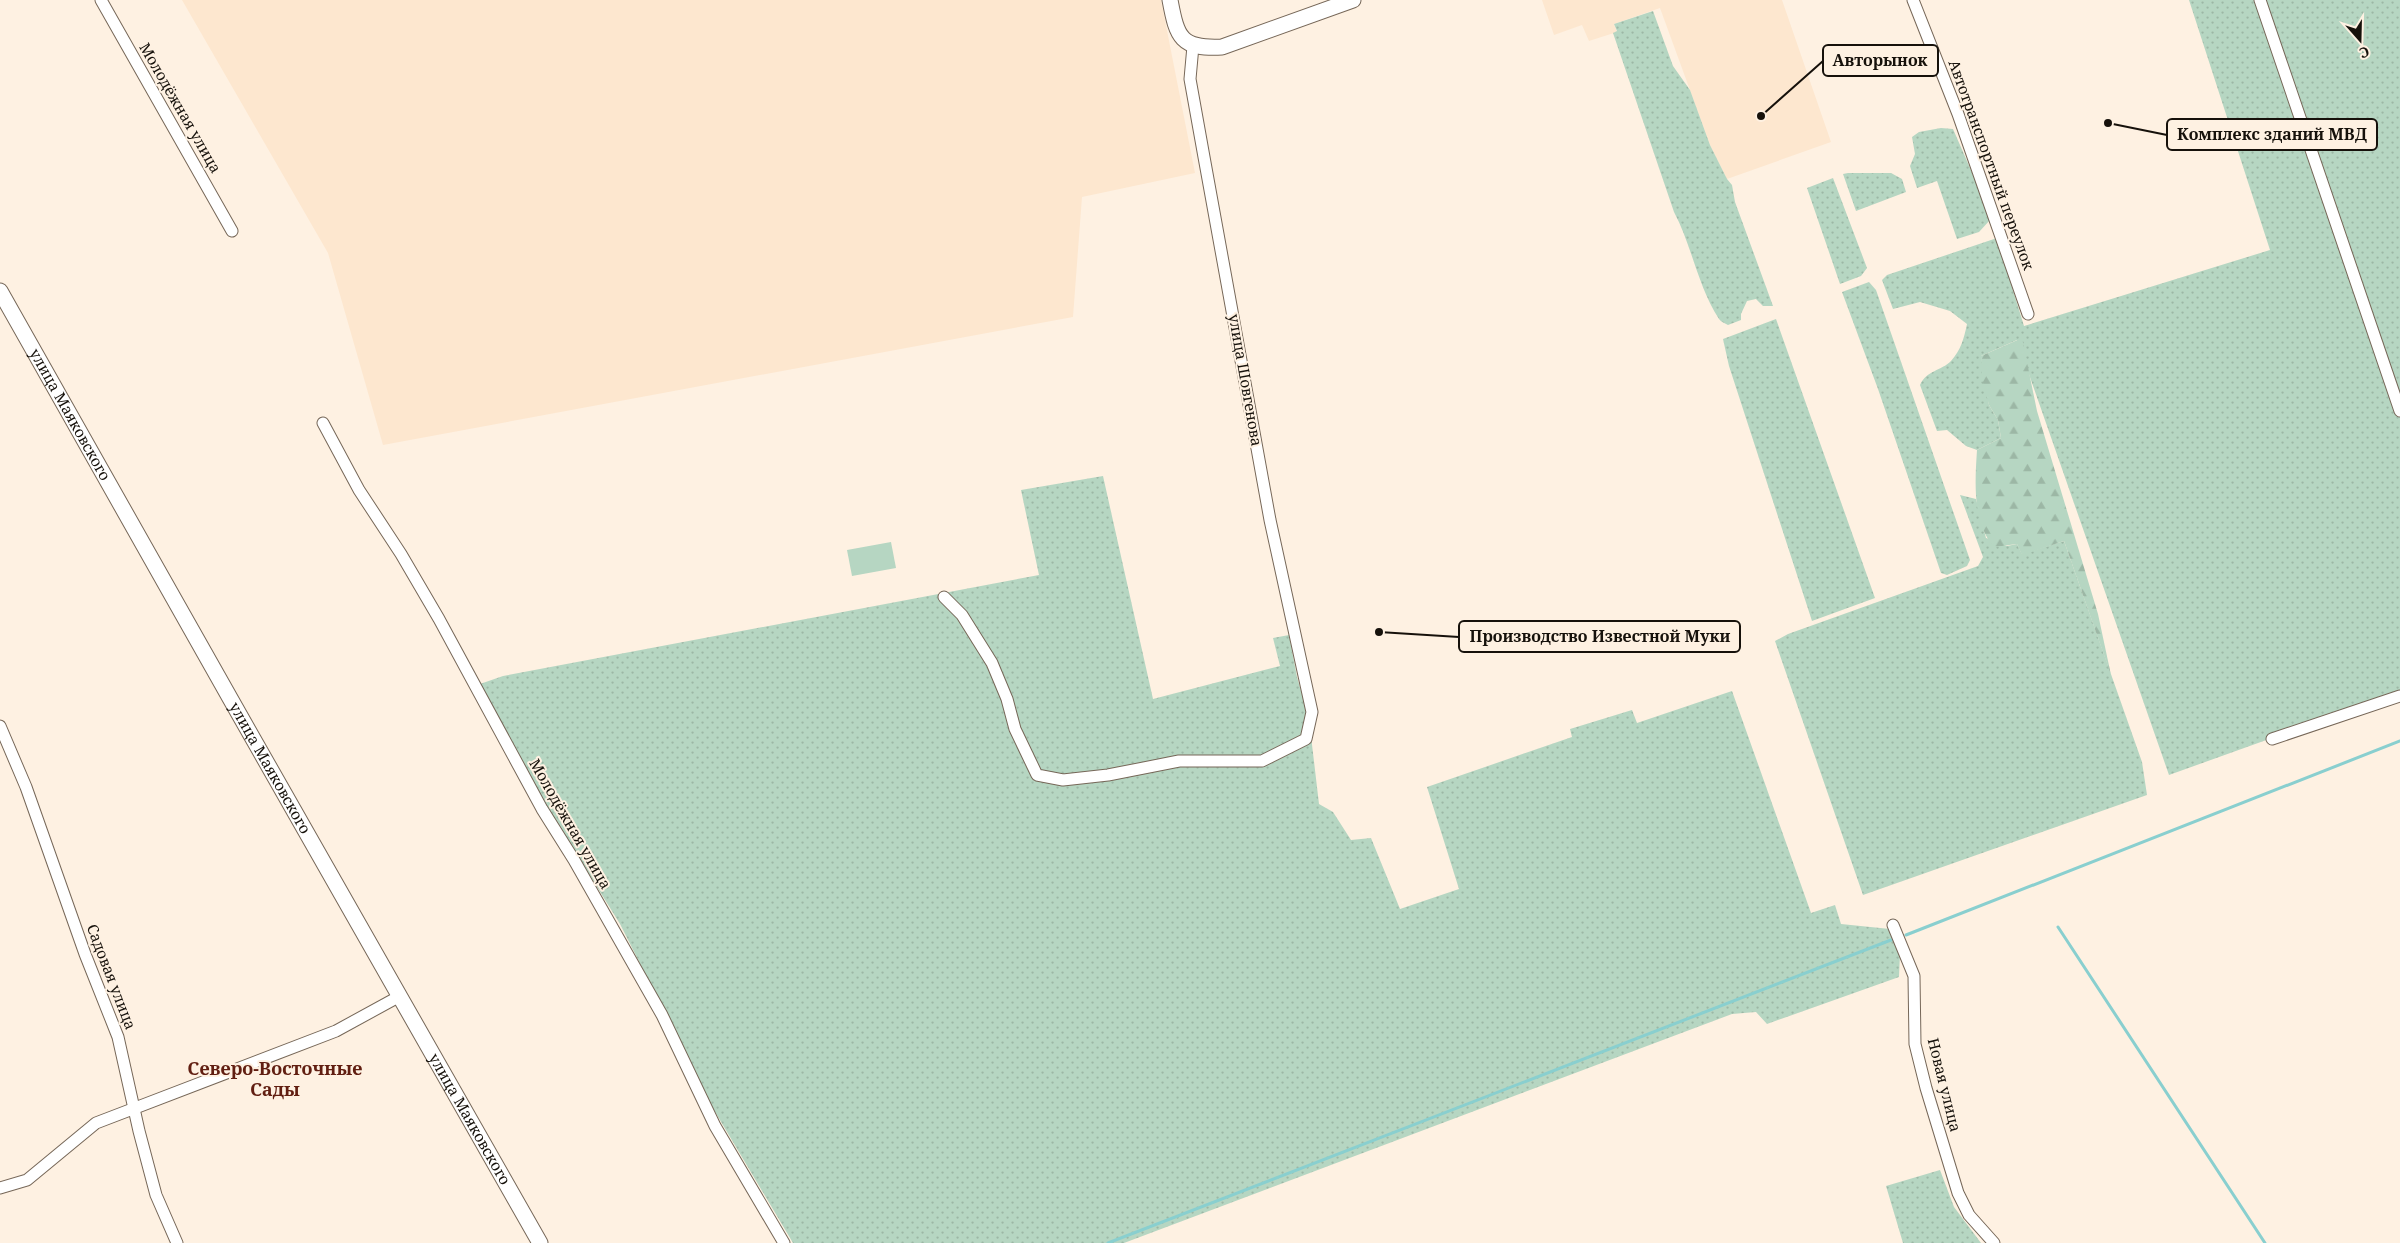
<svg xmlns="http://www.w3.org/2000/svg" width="2400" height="1243" font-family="'Noto Serif',serif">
<defs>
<pattern id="grass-dots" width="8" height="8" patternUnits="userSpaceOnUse" patternTransform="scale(1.25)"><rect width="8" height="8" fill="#b6d6c2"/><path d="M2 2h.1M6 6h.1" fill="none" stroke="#9cb7a5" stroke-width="1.8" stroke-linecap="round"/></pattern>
<pattern id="forest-firs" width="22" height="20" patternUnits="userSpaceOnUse" patternTransform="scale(1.25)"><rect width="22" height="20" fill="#b6d6c2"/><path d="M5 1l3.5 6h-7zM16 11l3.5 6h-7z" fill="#9cb7a5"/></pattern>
</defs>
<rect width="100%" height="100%" fill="#fef1e2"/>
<path fill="#fde7cf" d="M 182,0 L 1161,0 L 1195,173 L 1082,197 L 1073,317 L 383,445 L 328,253 Z
M 1542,0 L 1782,0 L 1831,142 L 1727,179 L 1710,145 L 1660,8 L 1614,24 L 1617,32 L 1589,41 L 1582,25 L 1554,35 Z"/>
<path fill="url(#grass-dots)" d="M 2189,0 L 2400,0 L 2400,692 L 2169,775 L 2017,340 L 1981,356 L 1989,405 L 1998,420 L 2001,438 L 1977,450 L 1966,446 L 1947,430 L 1937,431 L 1920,385 C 1927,370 1941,371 1951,361 C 1961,350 1964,338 1967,324 L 1950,311 L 1920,302 L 1893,309 L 1882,280 L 1887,275 L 1997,238 L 2024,326 L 2270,250 Z
M 1653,11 L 1673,66 L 1690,90 L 1710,145 L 1727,179 L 1732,185 L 1735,202 L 1773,306 L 1763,306 L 1756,299 L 1747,301 L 1741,314 L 1741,320 L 1728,325 C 1725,323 1721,322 1719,319 C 1698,287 1692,246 1674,212 L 1613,33 L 1617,31 L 1614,24 Z
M 1941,128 L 1953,129 L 1984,200 L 1990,220 L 1979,232 L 1957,239 L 1937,181 L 1917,188 L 1910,166 L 1915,154 L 1912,137 L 1919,132 Z
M 1848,173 L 1891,173 L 1902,179 L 1906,192 L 1856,211 L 1843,174 Z
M 1833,178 L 1867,268 L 1861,276 L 1840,284 L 1807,188 Z
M 1869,282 L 1876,290 L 1970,560 L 1967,566 L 1947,575 L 1941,573 L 1878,389 L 1842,292 Z
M 1776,319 L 1875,598 L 1812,621 L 1729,366 L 1723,339 Z
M 1103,476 L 1153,699 L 1280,666 L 1273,638 L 1289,635 L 1297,677 L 1309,719 L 1319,804 L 1333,812 L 1351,840 L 1371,838 L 1400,909 L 1459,889 L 1427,787 L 1572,737 L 1570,729 L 1632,710 L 1637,723 L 1732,691 L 1811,913 L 1835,905 L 1841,924 L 1890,929 L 1900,953 L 1899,977 L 1767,1024 L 1756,1012 L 1732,1014 L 1124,1243 L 793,1243 L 714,1110 L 620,924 L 548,808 L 480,684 L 503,676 L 1039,575 L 1021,490 Z
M 1960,495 L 1976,499 L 1986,538 L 2007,546 L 2017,544 L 2022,554 L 2064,541 L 2142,762 L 2147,795 L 1863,895 L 1775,641 L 1788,634 L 1978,566 L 1983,557 Z
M 1940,1170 L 1954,1207 L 1981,1243 L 1903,1243 L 1886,1186 Z"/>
<path fill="url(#forest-firs)" d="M 2022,338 L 2037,411 L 2098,614 L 2111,675 L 2064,541 L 2022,555 L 2017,544 L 1994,547 C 1972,522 1975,482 1977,450 L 2001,438 L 1998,420 L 1989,405 L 1982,379 L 1981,356 Z"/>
<path fill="#b6d6c2" d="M 891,542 L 896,568 L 852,576 L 847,550 Z"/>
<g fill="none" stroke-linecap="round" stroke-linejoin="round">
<path stroke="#89cfcf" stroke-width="3" d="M 2058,927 L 2265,1243
M 1906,935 L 2400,741
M 1108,1243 L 1891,940"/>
<defs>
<path id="minor" d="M 101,0 L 232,231
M 1913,0 L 1958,114 L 2028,314
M 2260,0 L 2400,411
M 323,423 L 359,490 L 401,554 L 439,619 L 542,809 L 574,860 L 662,1015 L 715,1126 L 784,1243
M 944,597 L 962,615 L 992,663 L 1007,699 L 1015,729 L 1037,775 L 1063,780 L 1108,775 L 1179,761 L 1262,761 L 1306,739 L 1312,712 L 1270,520 L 1204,157 L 1190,79 L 1193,46
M 0,726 L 26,787 L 85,954 L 118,1037 L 139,1131 L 156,1195 L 177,1243
M 2272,739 L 2400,696
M 1893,925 L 1914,976 L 1915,1044 L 1926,1088 L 1958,1193 L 1969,1215 L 1994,1243
M 0,1188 L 27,1180 L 96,1123 L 336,1031 L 400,996"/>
<g id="tertiary">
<path d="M 1170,0 C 1177,38 1181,49 1222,47 L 1353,0"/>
<path id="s1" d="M 0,291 C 179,609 359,926 540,1243"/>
</g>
</defs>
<use href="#minor" stroke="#766758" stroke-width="13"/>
<use href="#tertiary" stroke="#766758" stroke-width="17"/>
<use href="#minor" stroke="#fff" stroke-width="11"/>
<use href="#tertiary" stroke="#fff" stroke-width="15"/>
</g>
<g text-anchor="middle" stroke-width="4" stroke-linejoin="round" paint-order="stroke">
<g font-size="15" fill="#16110b" stroke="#fef1e2">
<text transform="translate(180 108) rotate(60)" y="5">Молодёжная улица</text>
<text transform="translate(1991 165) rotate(70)" y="5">Автотранспортный переулок</text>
<text transform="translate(1245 380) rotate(80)" y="5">улица Шовгенова</text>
<text dy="5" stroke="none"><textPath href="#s1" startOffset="142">улица Маяковского</textPath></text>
<text dy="5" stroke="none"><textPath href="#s1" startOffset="548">улица Маяковского</textPath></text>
<text transform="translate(570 824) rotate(60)" y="5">Молодёжная улица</text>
<text transform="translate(111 977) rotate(69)" y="5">Садовая улица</text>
<text transform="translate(1944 1085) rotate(76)" y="5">Новая улица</text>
<text dy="5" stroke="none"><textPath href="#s1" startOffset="952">улица Маяковского</textPath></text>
</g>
<g font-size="18" font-weight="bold" fill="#611e11" stroke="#fef1e2">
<text x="275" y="1075">Северо-Восточные<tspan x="275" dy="21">Сады</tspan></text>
</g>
</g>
<path fill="none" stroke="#16110b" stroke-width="2" d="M1761 116L1823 61M2108 123L2167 135M1379 632L1459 637"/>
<g fill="#16110b" stroke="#fef1e2" stroke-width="2">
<circle cx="1761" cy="116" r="5"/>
<circle cx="2108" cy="123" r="5"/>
<circle cx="1379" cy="632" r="5"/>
</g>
<g fill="#fef1e2" stroke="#16110b" stroke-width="2">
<rect x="1823" y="45" width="115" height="31" rx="5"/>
<rect x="2167" y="119" width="210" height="31" rx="5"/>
<rect x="1459" y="621" width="281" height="31" rx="5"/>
</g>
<g font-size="16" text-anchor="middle" font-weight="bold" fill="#16110b">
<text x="1880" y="66">Авторынок</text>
<text x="2272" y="140">Комплекс зданий МВД</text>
<text x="1600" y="642">Производство Известной Муки</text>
</g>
<g transform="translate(2360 40) rotate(160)" stroke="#fef1e2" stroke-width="4" paint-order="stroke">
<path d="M0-4L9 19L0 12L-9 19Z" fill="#16110b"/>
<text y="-8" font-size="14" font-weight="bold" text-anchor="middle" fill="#16110b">С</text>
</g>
</svg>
